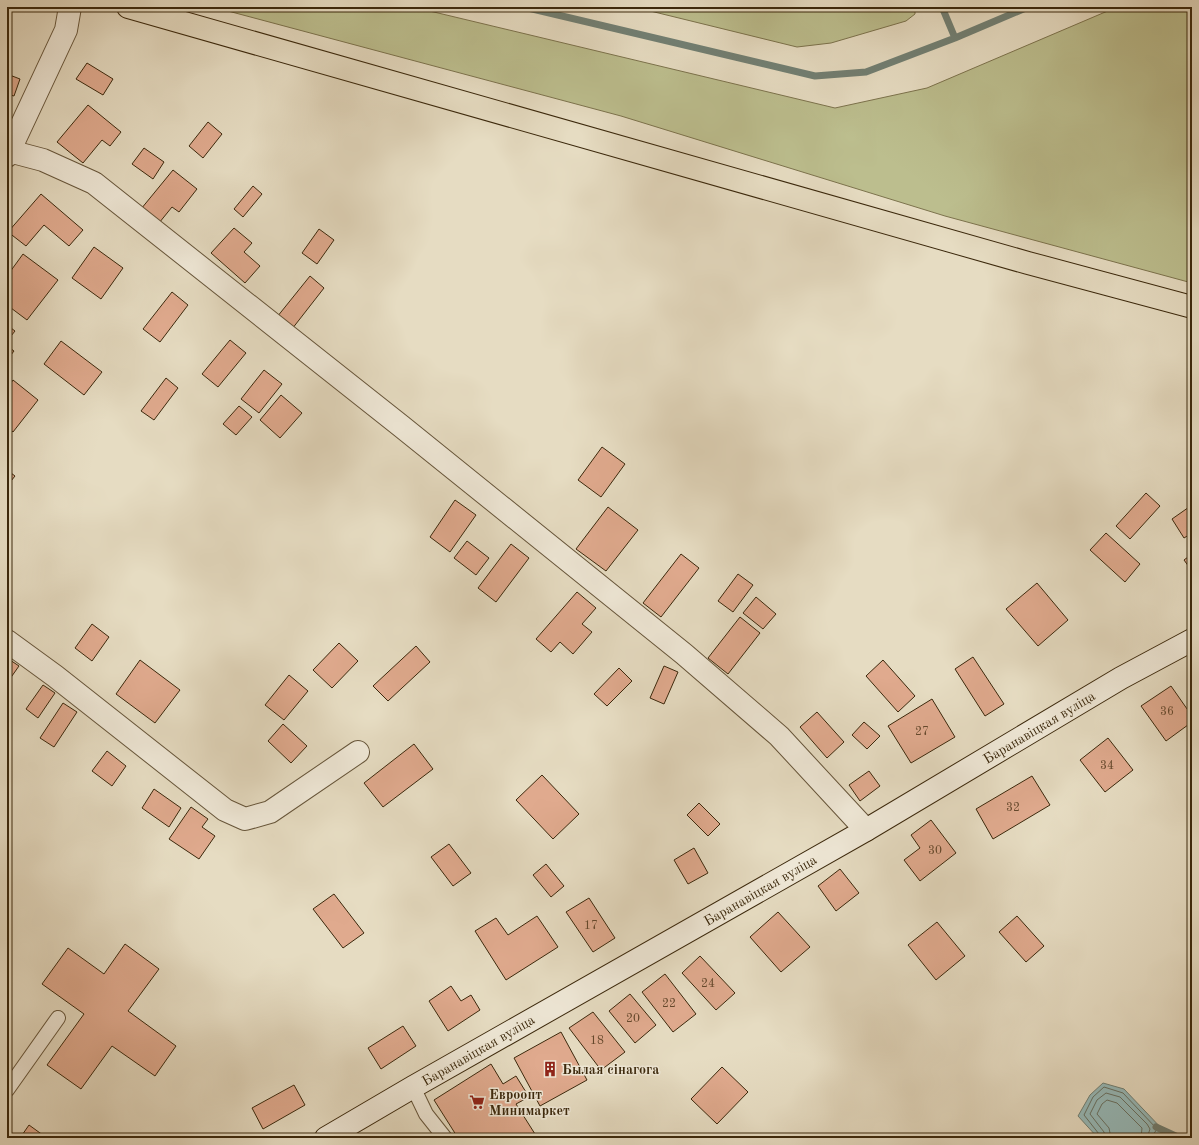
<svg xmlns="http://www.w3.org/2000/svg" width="1199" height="1145" font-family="'Old Standard TT',serif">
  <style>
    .green { fill: #bcbe8e; stroke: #7c734d }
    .water { fill: #97bab9; stroke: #728074 }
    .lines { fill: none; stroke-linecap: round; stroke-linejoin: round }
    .shore { stroke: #697162; stroke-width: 1 }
    .stream { stroke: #728074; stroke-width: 7 }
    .building { fill: #e0aa8e; stroke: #3b280c }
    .lane-casing { stroke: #66553a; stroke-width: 16 }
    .street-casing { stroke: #66553a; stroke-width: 24 }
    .secondary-casing { stroke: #3b280c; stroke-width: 24 }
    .primary-casing { stroke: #3b280c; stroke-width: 24 }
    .lane { stroke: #efe8d7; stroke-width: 14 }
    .street { stroke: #efe8d7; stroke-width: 22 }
    .secondary { stroke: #efe8d7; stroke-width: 22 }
    .primary { stroke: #e6dcc2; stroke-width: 22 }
    .labels { text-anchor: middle; stroke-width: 3; stroke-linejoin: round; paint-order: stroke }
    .number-label { font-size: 12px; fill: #64482c }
    .street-label { font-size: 14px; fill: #3b280c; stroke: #efe8d7 }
    .poi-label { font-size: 14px; font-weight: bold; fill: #3b280c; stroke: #efe8d7; text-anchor: start }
  </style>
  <rect width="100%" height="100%" fill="#e6dcc2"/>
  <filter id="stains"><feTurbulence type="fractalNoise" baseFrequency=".005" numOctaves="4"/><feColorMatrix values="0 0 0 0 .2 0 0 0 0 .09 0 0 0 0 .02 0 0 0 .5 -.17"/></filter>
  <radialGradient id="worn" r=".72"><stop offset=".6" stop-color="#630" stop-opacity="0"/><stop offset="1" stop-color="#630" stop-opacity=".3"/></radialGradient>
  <path class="green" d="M213 7H413L835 108 927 88 1117 7H1192V283L945 216 621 116Z
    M634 7H915V14L906 21 831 43 797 47Z"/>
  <path class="water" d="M1103 1083 1124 1089 1164 1131 1154 1138H1098L1078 1116 1090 1095Z"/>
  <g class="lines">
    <path class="shore" d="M1100 1138 1099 1134 1084 1115 1093 1097 1104 1087 1123 1093 1157 1129 1153 1135 1152 1138
      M1105 1138 1104 1132 1090 1114 1097 1100 1106 1093 1120 1097 1147 1124 1150 1129 1147 1138
      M1111 1138 1109 1128 1097 1114 1102 1104 1107 1100 1117 1103 1142 1128 1141 1138"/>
    <path class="stream" d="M524 7 815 76 866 72 955 38 1028 7
      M942 7 955 38
      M1156 1127 1180 1138"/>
  </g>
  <path class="building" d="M87 63 113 79 103 95 76 79Z
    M7 74 20 79 14 96 7 94Z
    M88 105 121 132 110 146 102 140 83 163 57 142Z
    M208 122 222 134 203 158 189 146Z
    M144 148 164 162 153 179 132 164Z
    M173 170 197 189 179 212 172 207 159 223 141 209Z
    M253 186 262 194 243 217 234 209Z
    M41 194 83 230 69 246 44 225 26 246 8 232Z
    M234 228 252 243 244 252 260 266 245 283 211 253Z
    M319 229 334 240 317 264 302 253Z
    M94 247 123 268 101 299 72 278Z
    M23 254 58 280 27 320 7 305V276Z
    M310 276 324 288 292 329 277 317Z
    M172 292 188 305 160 342 143 329Z
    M7 325 15 331 7 341Z
    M230 340 246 353 218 387 202 374Z
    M61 341 102 372 84 395 44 364Z
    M7 346 14 351 7 360Z
    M264 370 282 384 259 413 241 399Z
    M166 378 178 388 154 420 141 411Z
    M13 380 38 400 13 432 7 427V389Z
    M281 395 302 413 280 438 260 420Z
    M239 406 252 417 236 435 223 424Z
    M602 447 625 464 601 497 578 480Z
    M7 470 15 476 7 486Z
    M1146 493 1160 506 1130 539 1116 526Z
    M455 500 476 515 450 552 430 537Z
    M1192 505V533L1184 538 1172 519Z
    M608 507 638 530 606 571 576 549Z
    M1106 533 1140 564 1125 582 1090 550Z
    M467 541 489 558 476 575 454 558Z
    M511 544 529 558 496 602 478 588Z
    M681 554 699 568 661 617 643 603Z
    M1192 554V571L1184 560Z
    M738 574 753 585 733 612 718 601Z
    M1037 583 1068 620 1038 646 1006 609Z
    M577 592 596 608 582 624 592 632 573 654 560 642 551 652 536 639Z
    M756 597 776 614 763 629 743 613Z
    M740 617 760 633 728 674 708 658Z
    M92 624 109 637 92 661 75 648Z
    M339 643 358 661 332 688 313 670Z
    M416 646 430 662 388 701 373 686Z
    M973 657 1004 704 985 716 955 669Z
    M7 658 19 666 7 683Z
    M140 660 180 690 155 723 116 694Z
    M883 660 915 696 898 712 866 676Z
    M664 666 678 672 664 704 650 698Z
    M619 668 632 681 607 706 594 694Z
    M289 675 308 691 284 720 265 705Z
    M43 685 55 693 38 718 26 709Z
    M1171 686 1192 716V722L1166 741 1141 706Z
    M932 699 955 737 911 763 888 726Z
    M63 703 77 712 54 747 40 738Z
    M817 712 844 742 827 758 800 727Z
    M864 722 880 736 867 749 852 735Z
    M283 724 307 746 291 763 268 741Z
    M1108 738 1133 770 1105 792 1080 760Z
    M414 744 433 769 383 807 364 783Z
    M107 751 126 766 112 786 92 771Z
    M869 771 880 786 860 801 849 785Z
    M542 775 579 814 553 839 516 800Z
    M1032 776 1050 805 993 839 976 809Z
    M154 789 181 808 169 827 142 808Z
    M699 803 720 824 708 836 687 815Z
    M191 807 208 819 202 827 215 836 199 859 169 839Z
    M931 820 956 853 920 881 904 860 920 848 911 835Z
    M449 844 471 873 453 886 431 857Z
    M694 848 708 873 688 884 674 860Z
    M546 864 564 886 551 897 533 875Z
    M840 869 859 893 836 911 818 886Z
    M334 894 364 933 343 948 313 909Z
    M589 898 615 938 593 952 566 912Z
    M778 912 810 947 781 972 750 937Z
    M537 916 558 947 506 980 475 931 496 918 508 935Z
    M1017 916 1044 946 1026 962 999 932Z
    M937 922 965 956 936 980 908 945Z
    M125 944 159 969 128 1011 176 1046 155 1076 112 1046 81 1089 47 1065 84 1014 42 984 68 948 104 974Z
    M700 956 735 993 716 1010 682 973Z
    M665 974 696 1014 673 1032 642 992Z
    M451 986 461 1001 471 995 480 1010 448 1031 429 1001Z
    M630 994 656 1025 635 1043 609 1011Z
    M593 1012 625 1052 601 1070 569 1028Z
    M403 1026 416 1046 381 1069 368 1048Z
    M561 1032 587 1080 540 1106 514 1058Z
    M491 1064 503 1084 516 1076 529 1097 516 1104 535 1134 529 1138H458L434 1100Z
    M722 1067 748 1092 717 1124 691 1099Z
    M294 1085 305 1105 263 1129 252 1108Z
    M29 1125 47 1138H20Z"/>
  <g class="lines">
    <g class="lane-casing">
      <path id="lane" d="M413 1087 426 1114 445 1138
        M7 1090 58 1018"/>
    </g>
    <g class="street-casing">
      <path id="street" d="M9 151 43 160 94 183 401 426 684 654 779 736 866 830
        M7 156 66 30 70 7
        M7 641 55 676 225 810 245 819 270 812 358 752"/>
    </g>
    <g class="secondary-casing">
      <path id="secondary" d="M326 1138 413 1087 866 830 1121 678 1192 640"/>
    </g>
    <g class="primary-casing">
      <path id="primary" d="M128 7 1028 263 1192 307"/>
    </g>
    <use href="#lane" class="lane"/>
    <use href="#street" class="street"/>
    <use href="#secondary" class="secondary"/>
    <use href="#primary" class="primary"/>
  </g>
  <defs>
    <g id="building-bare" transform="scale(1.2)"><path d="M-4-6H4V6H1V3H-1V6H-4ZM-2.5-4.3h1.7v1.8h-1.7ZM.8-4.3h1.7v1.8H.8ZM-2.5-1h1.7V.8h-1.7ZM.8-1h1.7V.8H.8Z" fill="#8f2418" stroke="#efe8d7" stroke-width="2.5" paint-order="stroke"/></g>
    <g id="supermarket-bare" transform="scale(1.2)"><path d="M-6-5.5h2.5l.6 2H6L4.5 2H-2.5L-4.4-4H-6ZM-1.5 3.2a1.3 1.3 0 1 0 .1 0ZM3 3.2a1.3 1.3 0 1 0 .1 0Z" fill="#8f2418" stroke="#efe8d7" stroke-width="2.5" paint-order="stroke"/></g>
  </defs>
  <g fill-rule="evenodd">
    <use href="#building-bare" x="550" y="1069"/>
    <use href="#supermarket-bare" x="477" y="1102"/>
  </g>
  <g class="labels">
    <g class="number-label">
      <text x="1167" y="715">36</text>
      <text x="922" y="735">27</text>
      <text x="1107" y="769">34</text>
      <text x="1013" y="811">32</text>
      <text x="935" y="854">30</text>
      <text x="591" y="929">17</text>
      <text x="708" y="987">24</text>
      <text x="669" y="1007">22</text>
      <text x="633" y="1022">20</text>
      <text x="597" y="1044">18</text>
    </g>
    <g class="street-label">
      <text transform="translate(1039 727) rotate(-31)" y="5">Баранавіцкая вуліца</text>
      <text transform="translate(760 890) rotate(-30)" y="5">Баранавіцкая вуліца</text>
      <text transform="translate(478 1050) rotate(-30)" y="5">Баранавіцкая вуліца</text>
    </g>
    <g class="poi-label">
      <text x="562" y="1074">Былая сінагога</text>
      <text x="489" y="1099">Евроопт<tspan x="489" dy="16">Минимаркет</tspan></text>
    </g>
  </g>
  <rect width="1199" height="1145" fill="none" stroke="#e6dcc2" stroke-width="24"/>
  <rect x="8" y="8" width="1183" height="1129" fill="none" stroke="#3b280c" stroke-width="2"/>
  <rect x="12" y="12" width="1175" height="1121" fill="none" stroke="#3b280c"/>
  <rect width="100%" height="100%" filter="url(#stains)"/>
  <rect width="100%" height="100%" fill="url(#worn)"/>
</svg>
